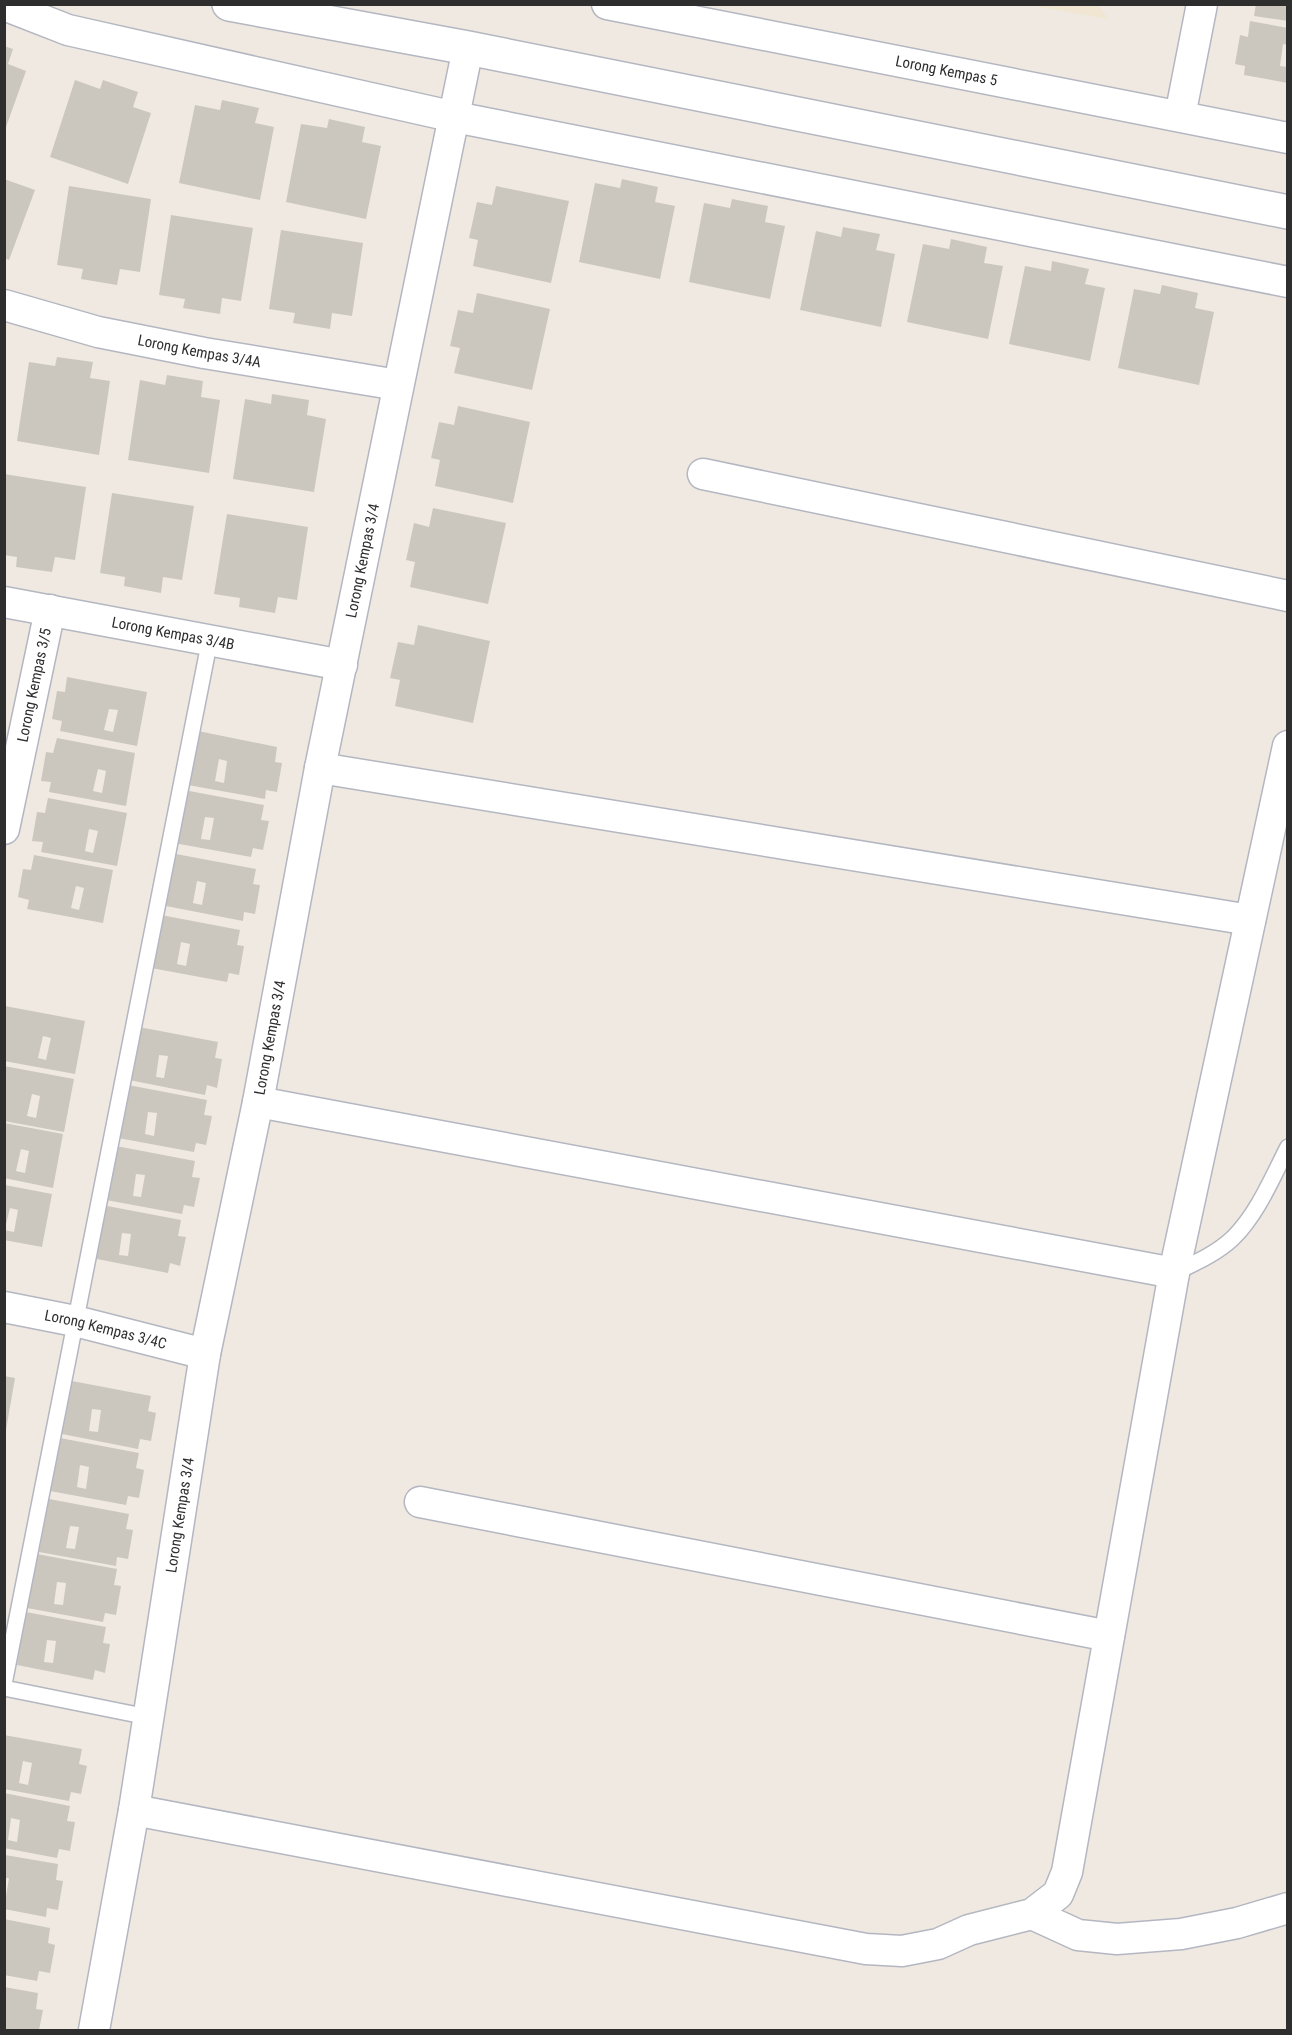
<svg xmlns="http://www.w3.org/2000/svg" width="1292" height="2035" font-family="'Roboto Condensed',sans-serif">
  <style>
    .education { fill: #f0e6d1 }
    .building { fill: #cbc7bf; fill-rule: evenodd }
    .lines { fill: none; stroke-linecap: round; stroke-linejoin: round }
    .lane-casing { stroke: #b4b7c1; stroke-width: 18 }
    .street-casing { stroke: #b4b7c1; stroke-width: 33 }
    .secondary-casing { stroke: #b4b7c1; stroke-width: 36 }
    .lane { stroke: #fff; stroke-width: 15 }
    .street { stroke: #fff; stroke-width: 30 }
    .secondary { stroke: #fff; stroke-width: 33 }
    .labels { text-anchor: middle; stroke-width: 4.5; stroke-linejoin: round; paint-order: stroke }
    .street-label { font-size: 15px; fill: #2e2e2e; stroke: #fff }
  </style>
  <rect width="100%" height="100%" fill="#efe9e1"/>
  <path class="education" d="M1029 5H1098L1108 19Z"/>
  <path class="building" d="M1256 4H1288V21L1254 16Z
    M1250 21 1288 28V45L1283 44 1280 66 1288 67V83L1244 75 1245 66 1235 64 1240 35 1248 37Z
    M4 46 13 49 8 64 26 71 5 130Z
    M75 80 100 89 103 80 138 92 133 107 151 113 128 184 50 157Z
    M222 100 259 108 255 123 274 127 260 200 179 183 195 105 220 110Z
    M329 119 365 127 362 142 381 146 366 219 286 202 301 124 327 128Z
    M4 179 35 190 9 260 4 258Z
    M622 179 658 187 655 202 675 206 660 279 579 262 595 183 620 188Z
    M69 186 151 199 140 272 120 269 117 285 81 279 83 269 57 265Z
    M496 186 569 201 551 283 473 266 478 240 469 238 477 202 492 205Z
    M732 199 768 206 765 222 785 226 770 299 689 282 704 203 730 208Z
    M171 215 253 228 241 301 222 298 220 314 183 308 185 299 159 295Z
    M843 227 880 234 876 250 895 254 881 327 800 310 816 231 841 237Z
    M281 230 363 243 352 316 332 313 330 329 293 323 295 313 269 309Z
    M951 239 987 247 984 263 1003 266 988 339 907 322 923 244 949 249Z
    M1052 261 1089 269 1085 284 1105 288 1090 361 1009 344 1025 266 1051 271Z
    M1162 285 1198 293 1195 308 1214 312 1199 385 1118 368 1134 289 1160 294Z
    M477 293 550 309 532 390 454 373 460 348 450 346 458 310 473 313Z
    M57 357 93 362 90 378 110 381 99 455 17 441 29 362 55 366Z
    M167 375 203 381 201 397 220 400 209 473 128 460 140 380 165 385Z
    M272 394 309 400 307 415 326 419 314 492 233 479 245 399 271 404Z
    M458 406 530 422 513 503 435 486 440 460 431 458 439 422 454 425Z
    M4 474 86 487 75 560 55 557 52 572 16 567 17 557 4 555Z
    M112 493 194 506 182 580 163 577 161 593 124 586 125 577 100 573Z
    M433 508 506 523 488 604 410 587 415 562 406 560 414 523 429 527Z
    M227 514 308 527 297 600 278 597 275 613 239 607 240 598 214 594Z
    M418 625 490 641 473 723 395 706 400 680 390 678 398 642 414 645Z
    M67 677 147 692 137 746 60 731 62 721 52 719 57 691 65 692ZM109 709 118 710 113 732 104 730Z
    M198 731 277 747 275 762 282 763 277 792 266 790 265 799 188 785ZM219 759 227 761 224 783 215 781Z
    M57 738 135 753 126 806 49 792 51 782 41 781 46 752 53 753ZM98 769 106 771 102 793 93 791Z
    M184 790 264 805 261 820 269 821 263 850 253 848 251 857 174 843ZM205 817 214 818 210 840 201 839Z
    M48 798 127 813 117 866 41 852 43 842 32 841 37 812 45 813ZM89 829 98 831 93 853 85 851Z
    M176 854 256 869 253 884 260 885 255 914 244 912 243 921 166 906ZM197 881 206 883 202 905 193 903Z
    M34 855 113 870 103 923 27 909 29 900 18 897 23 869 31 870ZM76 886 84 888 79 910 71 908Z
    M161 915 240 930 237 945 244 946 239 975 229 973 227 982 151 968ZM181 942 190 944 186 966 177 964Z
    M5 1006 85 1021 75 1074 4 1061ZM43 1036 51 1038 46 1060 38 1058Z
    M139 1027 218 1042 215 1058 222 1059 217 1088 207 1085 205 1095 129 1080ZM159 1055 168 1056 164 1078 156 1077Z
    M4 1066 74 1079 64 1132 4 1121ZM32 1094 40 1096 36 1118 27 1116Z
    M128 1085 207 1100 204 1115 212 1116 206 1145 196 1143 194 1152 118 1138ZM148 1112 157 1113 154 1136 145 1134Z
    M4 1123 63 1134 53 1188 4 1178ZM21 1149 29 1151 25 1173 16 1171Z
    M116 1146 195 1161 192 1177 200 1178 194 1207 184 1205 182 1214 106 1200ZM136 1174 145 1175 141 1197 133 1196Z
    M5 1185 52 1194 42 1247 4 1240V1230L14 1232 18 1210 10 1208 5 1228Z
    M102 1205 181 1220 178 1236 186 1237 180 1266 170 1263 168 1273 92 1258ZM122 1233 131 1234 128 1256 119 1255Z
    M4 1376 15 1378 6 1430H4Z
    M72 1381 151 1396 148 1411 156 1413 151 1441 140 1439 138 1449 62 1434ZM92 1409 101 1410 98 1432 89 1431Z
    M60 1438 139 1453 136 1468 144 1470 139 1498 128 1496 126 1505 50 1491ZM80 1465 89 1467 86 1489 77 1487Z
    M49 1499 129 1514 126 1529 133 1530 128 1559 117 1557 116 1566 39 1552ZM70 1526 79 1527 75 1549 66 1548Z
    M37 1554 117 1569 114 1585 121 1586 116 1615 105 1613 103 1622 27 1608ZM57 1582 66 1583 63 1605 54 1604Z
    M26 1612 106 1627 103 1643 110 1644 105 1673 95 1670 93 1680 17 1665ZM47 1640 56 1641 53 1663 44 1662Z
    M4 1735 82 1749 79 1764 87 1766 81 1794 71 1792 69 1801 4 1789ZM23 1761 32 1763 28 1785 19 1783Z
    M4 1793 70 1806 67 1821 75 1822 70 1851 59 1849 57 1858 4 1848ZM11 1818 20 1820 17 1842 8 1840Z
    M5 1855 58 1864 56 1880 63 1881 58 1910 47 1908 46 1917 4 1909 9 1878H5Z
    M4 1919 50 1928 48 1943 55 1945 50 1973 39 1971 37 1981 4 1975Z
    M4 1987 38 1993 36 2009 43 2010 39 2030H4Z"/>
  <g class="lines">
    <g class="lane-casing">
      <path id="lane" d="M1174 1273C1195 1263 1216 1254 1233 1238 1258 1213 1272 1178 1288 1147
        M4 1684 210 639
        M4 1688 148 1717"/>
    </g>
    <g class="street-casing">
      <g id="street">
        <path id="s1" d="M607 4 1288 138"/>
        <path d="M4 5 68 30 455 117 1288 282"/>
        <path d="M1180 116 1202 4"/>
        <path id="s2" d="M4 305 98 332 204 353 398 385"/>
        <path d="M703 474 1288 596"/>
        <path id="s3" d="M4 602 342 665"/>
        <path d="M320 768 1250 920"/>
        <path id="s4" d="M4 829 50 610"/>
        <path d="M258 1102 1174 1273"/>
        <path id="s5" d="M4 1307 75 1321 205 1354"/>
        <path d="M420 1502 1109 1636"/>
        <path d="M134 1810 866 1949 902 1951 938 1944 969 1930 1032 1914 1058 1894 1067 1872 1174 1273 1288 746"/>
        <path d="M1032 1914 1078 1935 1117 1939 1181 1934 1237 1923 1288 1908"/>
        <path id="s6" d="M94 2030 134 1810 205 1354 258 1102 320 768 468 48"/>
      </g>
    </g>
    <g class="secondary-casing">
      <path id="secondary" d="M229 4 468 48 1288 212"/>
    </g>
    <use href="#lane" class="lane"/>
    <use href="#street" class="street"/>
    <use href="#secondary" class="secondary"/>
  </g>
  <g class="labels">
    <g class="street-label">
      <text dy="5" stroke="none"><textPath href="#s1" startOffset="346">Lorong Kempas 5</textPath></text>
      <text dy="5" stroke="none"><textPath href="#s2" startOffset="201">Lorong Kempas 3/4A</textPath></text>
      <text dy="5" stroke="none"><textPath href="#s6" startOffset="1494">Lorong Kempas 3/4</textPath></text>
      <text dy="5" stroke="none"><textPath href="#s3" startOffset="172">Lorong Kempas 3/4B</textPath></text>
      <text dy="5" stroke="none"><textPath href="#s4" startOffset="147">Lorong Kempas 3/5</textPath></text>
      <text dy="5" stroke="none"><textPath href="#s6" startOffset="1008">Lorong Kempas 3/4</textPath></text>
      <text dy="5" stroke="none"><textPath href="#s5" startOffset="104">Lorong Kempas 3/4C</textPath></text>
      <text dy="5" stroke="none"><textPath href="#s6" startOffset="522">Lorong Kempas 3/4</textPath></text>
    </g>
  </g>
  <rect width="1292" height="2035" fill="none" stroke="#2e2e2e" stroke-width="12"/>
</svg>
